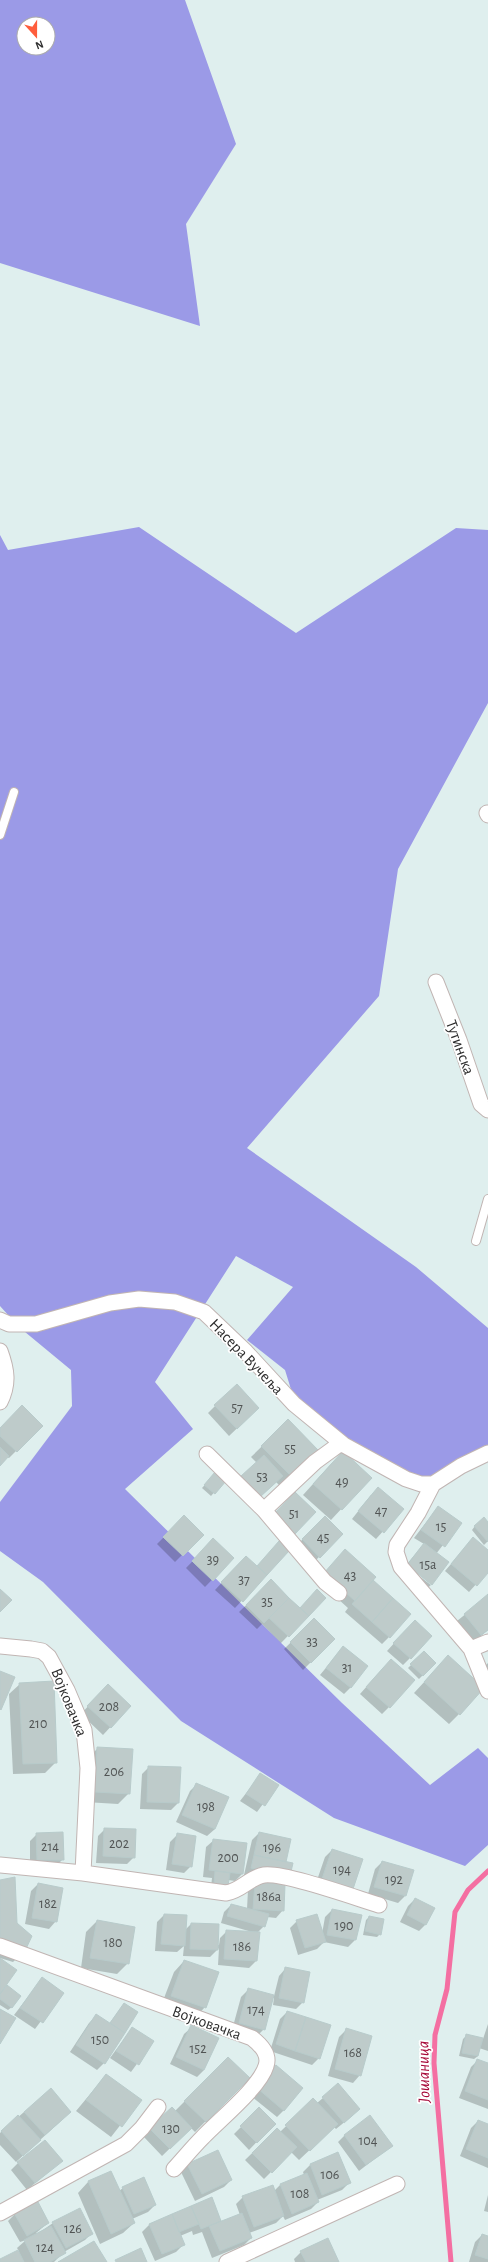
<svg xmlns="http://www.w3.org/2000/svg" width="488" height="2262" font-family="'Alegreya Sans',sans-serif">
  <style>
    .green { fill: #9b9ae7; fill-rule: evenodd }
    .shadow { fill: #0003 }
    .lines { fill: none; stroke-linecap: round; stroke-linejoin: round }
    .stream { stroke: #f46fa2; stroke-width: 5 }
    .building { fill: #becbca; stroke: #b8cbcb }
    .lane-casing { stroke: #c1b5b3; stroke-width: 10 }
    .street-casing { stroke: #c1b5b3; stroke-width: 17 }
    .lane { stroke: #fff; stroke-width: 8 }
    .street { stroke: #fff; stroke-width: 15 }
    .labels { text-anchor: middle; stroke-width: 3.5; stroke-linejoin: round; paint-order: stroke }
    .number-label { font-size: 14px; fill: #515454 }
    .street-label { font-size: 16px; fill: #2d2d2d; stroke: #fff }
    .water-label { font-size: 17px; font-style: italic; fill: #a60838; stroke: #fff }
  </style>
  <rect width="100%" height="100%" fill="#dfefee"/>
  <path class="green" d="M0 0H185L236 144 186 224 200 326 0 263ZM24 24H48V48H24Z
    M139 527 296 633 456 528 488 530V703L398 869 379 996 247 1148 416 1267 488 1328V1449L433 1478 421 1479 344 1440 294 1399 285 1370 247 1340 293 1287 236 1256 155 1382 193 1429 125 1489 342 1703 430 1785 478 1748 488 1758V1845L465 1866 334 1818 181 1721 43 1582 0 1551V1502L72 1406 71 1370 19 1327 0 1306V535L8 550Z"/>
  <path class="shadow" d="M215 1406 251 1415 229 1436 208 1413Z
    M288 1421 317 1450 280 1486 276 1482 252 1503 235 1484 257 1463 251 1457Z
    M41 1426 9 1458 7 1457 0 1464V1429Z
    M332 1463 370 1478 331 1520 303 1495Z
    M212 1477 224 1481 211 1496 202 1488Z
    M371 1495 403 1509 376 1539 352 1519Z
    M438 1507 460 1523 436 1554 407 1564 424 1544 414 1538Z
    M184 1517 202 1535 175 1562 157 1544Z
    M325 1517 342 1534 312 1564 295 1547Z
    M488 1523V1541L484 1545 472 1530 475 1526Z
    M473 1538 488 1551V1571L469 1592 445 1571Z
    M213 1540 233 1558 205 1587 186 1568Z
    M288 1551 235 1608 215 1590 239 1564 256 1567Z
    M406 1566 431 1585 424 1591Z
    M317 1580H372L389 1637 382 1644 345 1612 348 1608Z
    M271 1581 300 1609 325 1598 281 1643 262 1624 257 1629 239 1612Z
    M488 1596V1630L474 1642 457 1621Z
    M314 1620 334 1639 303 1670 284 1649Z
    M408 1628 410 1658 403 1665 387 1651Z
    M343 1647 351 1687 344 1694 320 1675Z
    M424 1652 435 1663 419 1679 408 1668Z
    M488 1663V1671L484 1667Z
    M384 1667 389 1707 382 1714 360 1694Z
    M438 1667 459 1714 449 1724 414 1693Z
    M20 1684 56 1762 45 1773 13 1774 9 1694Z
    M101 1692 130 1706 103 1735 81 1714Z
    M98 1748 129 1793 118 1804 85 1802 87 1759Z
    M149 1767 178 1803 171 1810 140 1809 142 1774Z
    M261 1774 277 1785 257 1812 240 1801Z
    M197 1784 215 1829 207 1836 176 1822 190 1791Z
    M105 1829 134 1857 127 1864 96 1863 98 1836Z
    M259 1833 285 1863 282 1883 244 1875 252 1840Z
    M37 1834 63 1859 56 1866 30 1867V1841Z
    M177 1835 191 1866 184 1873 166 1870 170 1842Z
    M214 1840 245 1844 242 1874 235 1881 228 1880 211 1887 212 1878 203 1877 206 1847Z
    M332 1850 362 1860 315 1886 325 1857Z
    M382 1862 412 1871 405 1896 398 1903 368 1894 375 1869Z
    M0 1881 16 1924 23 1952 13 1962 0 1958Z
    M256 1883 283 1910 276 1918 267 1917 264 1926 257 1933 256 1961 249 1968 218 1965 219 1948 210 1957 183 1956 184 1946 177 1952 155 1951 157 1922 164 1915 185 1930 191 1924 217 1945H219L220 1938 227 1931 252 1932 221 1923 224 1912 231 1905 247 1909 248 1890Z
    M38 1884 56 1921 49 1929 25 1924 31 1891Z
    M415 1899 426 1924 419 1931 400 1922 408 1906Z
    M332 1910 355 1940 348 1947 324 1942 317 1949 298 1955 290 1928 297 1921 322 1934 325 1917Z
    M369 1917 380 1934 377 1937 363 1935 366 1920Z
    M97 1921 128 1963 117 1974 81 1968 86 1932Z
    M0 1959 3 1989 12 2007 8 2010 0 2005Z
    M184 1961 205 2007 195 2018 161 2006 174 1972Z
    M286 1968 303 2002 296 2009 273 2005 274 1998H273L264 2029 257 2036 232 2030 241 1997 249 1989 274 1996 279 1976Z
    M42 1979 62 1993 35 2029 14 2015Z
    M124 2004 137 2012 104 2063 97 2070 70 2052 89 2023 96 2016 109 2024Z
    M287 2012 319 2058 312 2065 270 2051 280 2019Z
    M488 2024V2051L479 2048 478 2056 474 2059 459 2056 463 2039 466 2036 483 2039Z
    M192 2027 204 2070 197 2077 170 2064 184 2034Z
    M132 2028 153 2042 131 2072 110 2058Z
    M346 2030 360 2075 353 2083 328 2076 339 2037Z
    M228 2058 248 2078 195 2132 191 2128 162 2156 143 2136 172 2108 175 2111Z
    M478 2060 488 2064V2109L459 2098 471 2067Z
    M276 2067 284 2110 277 2117 251 2096Z
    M106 2075 140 2100 111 2137 76 2111Z
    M323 2098 352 2116 336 2129 334 2127 299 2160 291 2152 264 2179 245 2160 277 2129 280 2132 313 2100 317 2103Z
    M259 2109 274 2124 249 2150 234 2134Z
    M24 2112 63 2119 16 2162 0 2145V2133Z
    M478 2121 488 2125V2168L460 2156 471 2128Z
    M345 2135 391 2146 359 2171 338 2142Z
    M337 2154 349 2183 342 2190 317 2200 318 2202 311 2209 285 2220 283 2216 276 2223 249 2233 251 2238 244 2245 212 2258 202 2232 193 2235 192 2231 180 2236 183 2245 176 2252 155 2261 142 2232 150 2224 211 2199 221 2222 240 2215 236 2204 243 2197 274 2191 280 2185 304 2175 303 2172 310 2165Z
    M61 2161 27 2190 11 2170 18 2163Z
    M188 2165 231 2180 224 2187 195 2201 181 2172Z
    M111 2172 119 2191 123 2188 155 2205 148 2212 132 2219 134 2223 123 2233 100 2244 78 2193 88 2182Z
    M488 2195V2212L484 2211Z
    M15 2214 48 2223 36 2233 37 2234 53 2223 92 2233 85 2240 64 2252 54 2262H0L19 2251 17 2248 26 2240 20 2242 8 2221Z
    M482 2235 488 2237V2262H469L475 2242Z
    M301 2252 338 2262H295L294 2259Z"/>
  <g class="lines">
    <path class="stream" d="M451 2262 434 2063 435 2035 447 1989 455 1912 468 1890 488 1871"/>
  </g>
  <path class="building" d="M237 1384 259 1408 237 1429 214 1405Z
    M22 1405 43 1426 17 1452 0 1436V1428Z
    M288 1419 318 1450 291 1476 261 1446Z
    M0 1447 9 1456 0 1466Z
    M343 1451 372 1478 342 1510 313 1484Z
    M264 1455 283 1476 260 1497 241 1476Z
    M215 1472 226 1481 215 1494 204 1485Z
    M378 1487 404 1509 384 1533 358 1511Z
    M295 1492 316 1512 294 1535 273 1515Z
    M438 1506 462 1523 445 1547 421 1530Z
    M184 1515 204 1535 183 1556 163 1537Z
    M325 1516 343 1534 320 1558 302 1539Z
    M484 1517 488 1522V1542L474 1526Z
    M473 1537 488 1550V1573L477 1586 451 1564Z
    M213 1538 234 1558 213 1581 192 1561Z
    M279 1541 289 1551 267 1575 257 1566Z
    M424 1543 449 1562 432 1585 407 1565Z
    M345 1549 376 1577 355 1601 324 1573Z
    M246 1556 267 1575 243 1602 221 1582Z
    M271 1579 289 1598 264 1623 246 1605Z
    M373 1580 393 1598 372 1622 352 1604Z
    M0 1589 12 1600 0 1612Z
    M317 1589 326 1598 309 1616 300 1608Z
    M488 1594V1630L481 1635 464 1614Z
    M289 1598 309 1616 289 1637 269 1618Z
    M393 1598 411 1614 390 1638 372 1622Z
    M314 1618 335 1639 311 1663 290 1642Z
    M415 1620 432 1636 411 1659 393 1643Z
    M343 1646 368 1666 351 1688 326 1668Z
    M424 1651 436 1663 423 1676 410 1664Z
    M448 1655 484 1688 460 1715 424 1682Z
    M391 1659 415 1680 390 1708 366 1687Z
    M0 1671 15 1677 1 1710 0 1709Z
    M54 1681 57 1763 23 1764 19 1683Z
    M108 1684 131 1706 111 1728 87 1706Z
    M97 1747 133 1749 130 1794 95 1792Z
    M148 1766 181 1767 179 1803 147 1802Z
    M260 1773 279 1785 265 1806 246 1794Z
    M196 1783 229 1797 215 1829 182 1815Z
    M104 1828 136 1829 135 1858 103 1856Z
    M63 1832 64 1860H37L36 1833Z
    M259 1832 291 1839 286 1862 254 1855Z
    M177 1833 196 1836 192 1867 172 1864Z
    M213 1839 247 1843 243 1874 209 1870Z
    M332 1849 363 1859 353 1889 322 1879Z
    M254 1855 293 1863 290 1876 251 1868Z
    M382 1861 414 1870 406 1896 374 1887Z
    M215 1871 230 1873 228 1886 214 1884Z
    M15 1877 17 1923 32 1936 24 1953 0 1943V1880Z
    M255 1882 285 1884 284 1911 253 1909Z
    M38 1883 63 1888 57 1922 32 1918Z
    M415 1898 435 1908 426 1925 407 1915Z
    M231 1904 269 1914 265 1927 227 1916Z
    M332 1909 362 1915 356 1940 327 1935Z
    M164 1914 187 1915 185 1946 161 1944Z
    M317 1914 326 1942 305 1948 296 1920Z
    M369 1916 384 1919 381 1935 365 1931Z
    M97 1920 135 1927 129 1964 90 1958Z
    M191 1923 219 1924 218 1950 190 1949Z
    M226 1930 260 1932 257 1961 224 1959Z
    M0 1958 17 1970 0 1994Z
    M184 1960 219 1972 206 2008 171 1996Z
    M285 1967 310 1972 304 2003 279 1998Z
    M42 1977 64 1993 43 2023 20 2008Z
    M7 1985 21 1996 12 2008 0 1999V1994Z
    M248 1988 274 1995 265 2030 239 2023Z
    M124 2003 138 2012 125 2033 110 2023Z
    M0 2009 16 2018 0 2044Z
    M287 2011 306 2017 295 2051 276 2044Z
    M96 2014 125 2033 105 2064 76 2045Z
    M306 2017 331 2025 320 2059 295 2051Z
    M191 2025 219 2038 204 2070 176 2057Z
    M132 2027 154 2041 139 2065 116 2051Z
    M346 2028 372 2036 361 2076 335 2069Z
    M466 2034 483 2038 478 2056 462 2053Z
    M228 2057 250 2078 206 2122 184 2101Z
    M477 2059 488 2063V2100L465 2091Z
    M276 2065 303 2088 284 2111 257 2088Z
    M106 2074 142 2100 122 2127 86 2100Z
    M338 2083 360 2109 344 2123 322 2097Z
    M51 2088 71 2112 45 2135 24 2112Z
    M313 2098 338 2124 310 2151 285 2125Z
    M172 2107 192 2128 170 2149 149 2128Z
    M259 2107 276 2124 257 2143 240 2126Z
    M18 2115 41 2140 23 2156 1 2131Z
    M370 2115 393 2146 366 2165 344 2135Z
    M478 2120 488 2124V2158L466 2149Z
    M277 2128 297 2147 272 2173 252 2153Z
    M45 2140 63 2161 35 2183 17 2162Z
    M218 2150 232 2180 202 2194 187 2164Z
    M338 2152 351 2183 322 2195 310 2164Z
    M111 2171 135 2223 111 2234 88 2181Z
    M307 2173 319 2202 292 2214 280 2184Z
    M144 2177 156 2205 134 2214 122 2187Z
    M273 2185 284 2216 254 2227 242 2196Z
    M212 2197 221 2221 201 2229 191 2206Z
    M37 2200 49 2223 27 2236 14 2213Z
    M191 2206 199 2224 179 2232 172 2214Z
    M80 2208 93 2234 66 2248 52 2222Z
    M242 2213 252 2238 220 2251 209 2226Z
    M172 2214 185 2245 162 2254 149 2224Z
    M51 2226 66 2253 50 2262H35L24 2240Z
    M482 2234 488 2236V2259L475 2255Z
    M328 2238 339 2262H306L300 2251Z
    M94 2241 107 2262H58Z
    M141 2248 147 2262H116L115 2260Z
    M18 2250 24 2262H0V2259Z"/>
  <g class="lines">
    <g class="lane-casing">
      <path id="lane" d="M0 835 14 792
        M476 1241 488 1199"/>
    </g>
    <g class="street-casing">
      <path id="street" d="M487 813 488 815
        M436 982 459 1040 481 1104 488 1110
        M0 1320 9 1324H36L110 1303 139 1299 175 1302 204 1312 246 1352 294 1404 344 1445 406 1479 421 1484H433L461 1466 488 1453
        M0 1351C7 1370 9 1384 0 1402
        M207 1454 264 1510 325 1582 339 1593
        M433 1484 418 1513 397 1545 396 1552 401 1567 471 1649 488 1691
        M264 1510 315 1462 341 1443
        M0 1646 31 1649 42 1651 49 1657 67 1690 84 1730 88 1768 83 1873
        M471 1649 488 1642
        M0 1865 83 1873 226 1893C241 1891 250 1877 264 1875 284 1872 356 1898 379 1905
        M0 1946 252 2038C261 2045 270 2055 266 2066 260 2087 219 2120 203 2137 193 2147 184 2158 174 2169
        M0 2213 126 2144 142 2128 158 2107
        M227 2262 397 2184"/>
    </g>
    <use href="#lane" class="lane"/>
    <use href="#street" class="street"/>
  </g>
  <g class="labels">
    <g class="number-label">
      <text x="237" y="1412">57</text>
      <text x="290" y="1453">55</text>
      <text x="262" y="1481">53</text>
      <text x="342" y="1486">49</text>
      <text x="381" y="1515">47</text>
      <text x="294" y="1518">51</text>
      <text x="441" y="1531">15</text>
      <text x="323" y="1542">45</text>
      <text x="213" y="1564">39</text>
      <text x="428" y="1569">15a</text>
      <text x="350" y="1580">43</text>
      <text x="244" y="1584">37</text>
      <text x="267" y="1606">35</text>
      <text x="312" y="1646">33</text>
      <text x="347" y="1672">31</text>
      <text x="109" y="1711">208</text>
      <text x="38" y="1728">210</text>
      <text x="114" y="1776">206</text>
      <text x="206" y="1811">198</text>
      <text x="119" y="1848">202</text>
      <text x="50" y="1851">214</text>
      <text x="272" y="1852">196</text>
      <text x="228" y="1862">200</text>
      <text x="342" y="1874">194</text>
      <text x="394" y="1884">192</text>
      <text x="269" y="1901">186a</text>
      <text x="48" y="1908">182</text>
      <text x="344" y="1930">190</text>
      <text x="113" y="1947">180</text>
      <text x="242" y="1951">186</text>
      <text x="256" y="2014">174</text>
      <text x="100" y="2044">150</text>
      <text x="198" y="2053">152</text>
      <text x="353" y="2057">168</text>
      <text x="171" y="2133">130</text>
      <text x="368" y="2145">104</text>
      <text x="330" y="2179">106</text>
      <text x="300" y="2198">108</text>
      <text x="73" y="2233">126</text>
      <text x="45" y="2252">124</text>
    </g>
    <g class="street-label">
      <text transform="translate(461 1047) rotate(70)" y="6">Тутинска</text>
      <text transform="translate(247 1356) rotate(46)" y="6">Насера Вучеља</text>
      <text transform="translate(70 1702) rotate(68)" y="6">Војковачка</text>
      <text transform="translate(207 2022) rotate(20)" y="6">Војковачка</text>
    </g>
    <g class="water-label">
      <text transform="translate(423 2072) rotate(-91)" y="6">Јошаница</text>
    </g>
  </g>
  <g transform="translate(36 36) rotate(159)"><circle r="19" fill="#ffffff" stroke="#ababab"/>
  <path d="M0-3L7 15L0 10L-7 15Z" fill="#ff5d3c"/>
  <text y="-6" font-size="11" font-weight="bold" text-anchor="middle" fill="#2d2d2d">N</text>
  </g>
</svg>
